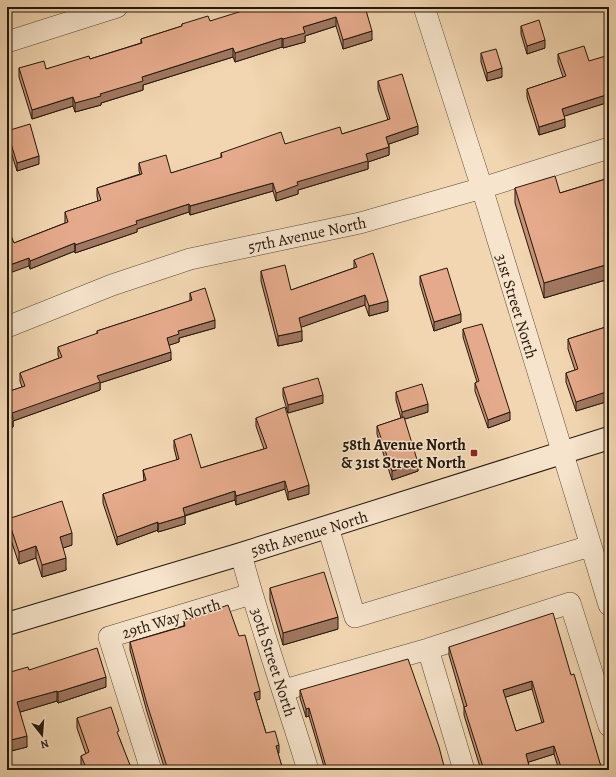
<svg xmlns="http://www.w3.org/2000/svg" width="616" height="777" font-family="Alegreya,serif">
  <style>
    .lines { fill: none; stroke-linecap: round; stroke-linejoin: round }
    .street-casing { stroke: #564733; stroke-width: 22 }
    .secondary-casing { stroke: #231709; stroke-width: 24 }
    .street { stroke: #f6e4cc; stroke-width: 21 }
    .secondary { stroke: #f6e4cc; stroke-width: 22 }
    .wall { fill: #c59278; stroke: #231709; fill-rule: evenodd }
    .shaded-wall { fill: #a07761; stroke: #231709 }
    .building { fill: #e5aa8b; stroke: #231709; fill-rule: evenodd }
    .poi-dot { fill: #8f2418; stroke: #f6e4cc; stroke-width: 1.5 }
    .labels { text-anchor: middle; stroke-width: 3; stroke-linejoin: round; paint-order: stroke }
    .street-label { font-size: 16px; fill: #231709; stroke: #f6e4cc }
    .poi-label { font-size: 16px; font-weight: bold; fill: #231709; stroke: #f6e4cc; text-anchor: end }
  </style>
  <rect width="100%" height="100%" fill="#f1d6b1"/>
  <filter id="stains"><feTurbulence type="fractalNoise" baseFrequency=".005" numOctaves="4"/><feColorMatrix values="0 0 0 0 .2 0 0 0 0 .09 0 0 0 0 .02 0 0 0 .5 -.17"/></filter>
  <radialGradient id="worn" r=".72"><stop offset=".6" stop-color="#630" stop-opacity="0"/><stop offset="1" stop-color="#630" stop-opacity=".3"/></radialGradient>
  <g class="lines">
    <g class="street-casing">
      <path id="street" d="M424 7 482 188 609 605
        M7 42 117 7
        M7 327 112 285 190 259 360 223 482 188 609 148
        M328 527 355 617 590 546
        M241 554C260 627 286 698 308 770
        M428 649 464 770
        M284 690 428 649 570 603 609 726
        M151 770 109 637 251 594"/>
    </g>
    <g class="secondary-casing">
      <path id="secondary" d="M7 624 241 554 609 438"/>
    </g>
    <use href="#street" class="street"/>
    <use href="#secondary" class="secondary"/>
  </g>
  <path class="wall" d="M365 7 372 40 343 49 336 26 305 36V42L283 48 282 47 235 62 233 57 143 85V90L101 103V105L75 112 73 106 32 119 19 77V68L46 69 90 59 141 43V39L182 26V24L210 21Z
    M521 26 545 48 527 54 521 34Z
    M481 53 502 77 487 81 481 62Z
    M558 54 589 61 609 102 564 116 565 127 539 135 527 97V89L563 77 558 62Z
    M378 81 418 134 389 144V155L368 162V169L298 190V194L276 201 273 191 190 215 189 212 137 229V232L75 253V251L30 269 29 266 14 243 65 223V212L98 201 97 196V188L140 174 139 171V163L171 173 221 158V153L285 144 342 134 388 120 378 89Z
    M7 131 39 164 17 171 7 139Z
    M609 178V279L544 298 515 203V188L560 193Z
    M354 260 388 311 369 316 365 305 301 327 302 341 278 346 261 281V271L291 290 354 268Z
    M420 276 461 322 434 331 420 284Z
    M190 293 215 328 179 338V342L169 345 171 360 100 383V390L13 421V427L7 429V392L22 387 20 381V373L59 358 58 355V347L97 334V331L190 301Z
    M609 326V401L576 411 566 382V373L575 370 568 349V339Z
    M463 329 510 420 488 428 475 391V383L477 382 463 337Z
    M283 388 323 403 288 413 283 396Z
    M396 392 428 412 404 419 418 471 392 480 377 434V426L401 418 396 400Z
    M256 418 309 494 288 500 285 489 236 505 235 500 185 516V524L158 532V530L117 545 103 503V494L144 481 143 470 177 460 174 448V440L201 468 264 449 256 426Z
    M8 519 72 545 63 548 66 570 42 577 36 558 19 564 8 531Z
    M270 588 338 629 283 645 270 600Z
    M184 621 260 699 256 700 266 733 279 753 278 754 283 770H165L147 712 130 650V642L184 626Z
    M449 647 571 675 602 770H559L554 754 528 762 530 770H481L464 715V707L449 655ZM532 689 542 723 516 731 505 697Z
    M29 670 106 687 58 703 57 701 20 712 27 747 7 752Z
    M300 690 445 770H325L309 716 306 717 300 698Z
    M77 718 119 737 131 770H83L81 765V756L86 754 77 728Z"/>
  <path class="shaded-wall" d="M336 17V26L305 36V42L283 48V39L303 27Z
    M372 31V40L343 49V40Z
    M282 38V47L235 62V53Z
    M545 40V48L527 54V46Z
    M233 48V57L143 85V90L101 103V105L75 112V103L142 77Z
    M502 68V77L487 81V73Z
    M609 94V102L562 117V109Z
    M73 97V106L32 119V110Z
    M565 119V127L539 135V127Z
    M418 126V134L386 145V137Z
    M389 147V155L368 162V169L298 190V194L276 201V193L297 182 366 154Z
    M39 156V164L17 171V163Z
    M273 183V191L190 215V206Z
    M189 204V212L137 229V232L75 253V245L136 221Z
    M75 243V251L30 269V261Z
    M29 258V266L7 274V266Z
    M609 264V279L544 298V283Z
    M365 295V305L299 328V318Z
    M388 301V311L369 316V306Z
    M461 314V322L434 331V322Z
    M215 320V328L179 338V342L167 346V338L178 331Z
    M302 331V341L278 346V336Z
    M171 352V360L100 383V390L13 421V427L7 429V421L12 413 97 376Z
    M609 383V401L576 411V402Z
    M323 395V403L288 413V405Z
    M428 404V412L402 420V412Z
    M510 412V420L488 428V420Z
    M418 463V471L392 480V471Z
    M285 481V489L236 505V496Z
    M309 485V494L288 500V492Z
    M235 491V500L183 516V508Z
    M185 516V524L158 532V524Z
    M158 522V530L117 545V537Z
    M72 533V545L60 549V537Z
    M36 546V558L19 564V552Z
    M66 558V570L42 577V565Z
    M338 617V629L283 645V633Z
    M106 677V687L58 703V692Z
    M532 681V689L503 698V690Z
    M57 691V701L17 713V702Z
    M260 691V699L254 701V693Z
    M309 708V716L306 717V709Z
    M27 736V747L7 752V741Z
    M279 745V753L276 754V746Z
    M554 746V754L526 763V754Z"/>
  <path class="building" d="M255 7H365L372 31 343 40 336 17 303 27 305 33 283 39 282 38 235 53 233 48 142 77 143 81 100 94 101 96 75 103 73 97 32 110 19 68 44 61 46 69 89 56 90 59 142 43 141 39 182 26V24L208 16 210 21Z
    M539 20 545 40 527 46 521 26Z
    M584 46 589 61 609 55V94L562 109 565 119 539 127 527 89 566 76 558 54Z
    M496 49 502 68 487 73 481 53Z
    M402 74 418 126 386 137 389 147 366 154 368 161 297 182 298 185 276 193 273 183 190 206 189 204 136 221 137 224 75 245V243L30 261 29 258 7 266V228H8L14 243 68 222 65 212 101 200 97 188 142 174 139 163 166 155 171 173 222 157 221 153 281 132 285 144 340 127 342 134 390 119 378 81Z
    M30 124 39 156 17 163 7 131Z
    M555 176 560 193 609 178V264L544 283 515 188Z
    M373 253 388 301 369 306 365 295 299 318 302 331 278 336 261 271 285 265 291 290 357 267 354 260Z
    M447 268 461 314 434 322 420 276Z
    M205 288 215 320 178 331 179 334 167 338 171 352 97 376 100 382 12 413 13 419 7 421V392L25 386 20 373 62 357 58 347 98 333 97 331 192 300 190 293Z
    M482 324 510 412 488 420 475 383 479 381 463 329Z
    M609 326V383L608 384 609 386V391L576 402 566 373 578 369 568 339Z
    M318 378 323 395 288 405 283 388Z
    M422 384 428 404 402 412 396 392Z
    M285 407 309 485 288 492 285 481 236 496 235 491 183 508 185 516 158 524V522L117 537 103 494 146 480 143 470 179 459 174 440 191 434 201 468 267 448 256 418Z
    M404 417 418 463 392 471 377 426Z
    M62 501 72 533 60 537 66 558 42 565 36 546 19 552 8 519Z
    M324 572 338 617 283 633 270 588Z
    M228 605 239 636 245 635 260 691 254 693 266 733 275 731 279 745 276 746 283 770H168L147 704 130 642 185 626 184 621Z
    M553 613 571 675 574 674 602 770H562L554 746 526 754 530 770H484L464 707 467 706 449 647ZM532 681 544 722 516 731 503 690Z
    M97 648 106 677 58 692 57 691 17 702 27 736 7 741V673L28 667 29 670Z
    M408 659 439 747 445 770H327L309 708 306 709 300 690Z
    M111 707 119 731 117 732 132 770H87L81 756 89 752 77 718Z"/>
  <rect class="poi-dot" x="470" y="449" width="8" height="8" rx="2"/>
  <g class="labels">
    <g class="street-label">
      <text transform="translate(307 234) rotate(-12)" y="6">57th Avenue North</text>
      <text transform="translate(517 306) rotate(73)" y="6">31st Street North</text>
      <text transform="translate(309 533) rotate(-17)" y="6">58th Avenue North</text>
      <text transform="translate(171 618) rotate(-17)" y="6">29th Way North</text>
      <text transform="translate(274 662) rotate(72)" y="6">30th Street North</text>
    </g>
    <g class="poi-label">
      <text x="466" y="450">58th Avenue North<tspan x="466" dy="18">&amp; 31st Street North</tspan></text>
    </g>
  </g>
  <rect width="616" height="777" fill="none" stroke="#f1d6b1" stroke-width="24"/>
  <rect x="8" y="8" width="600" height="761" fill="none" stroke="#231709" stroke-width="2"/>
  <rect x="12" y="12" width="592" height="753" fill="none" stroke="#231709"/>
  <g transform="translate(42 735) rotate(163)" stroke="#f6e4cc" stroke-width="3" paint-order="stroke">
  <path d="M0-3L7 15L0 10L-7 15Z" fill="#231709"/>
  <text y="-6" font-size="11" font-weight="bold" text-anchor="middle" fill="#231709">N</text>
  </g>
  <rect width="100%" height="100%" filter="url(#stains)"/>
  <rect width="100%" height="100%" fill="url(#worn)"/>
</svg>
